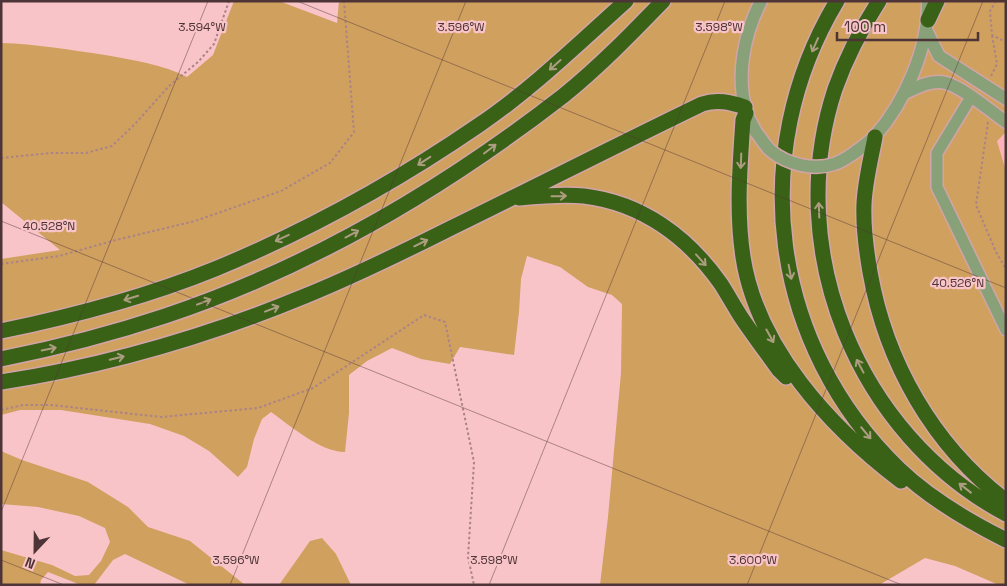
<svg xmlns="http://www.w3.org/2000/svg" width="1007" height="586" font-family="'Space Grotesk',sans-serif">
  <style>
    .built { fill: #fbb3b9 }
    .green { fill: #d0a05f }
    .lines { fill: none; stroke-linecap: round; stroke-linejoin: round }
    .minor-casing { stroke: #d2a4a8; stroke-width: 14 }
    .tertiary-casing { stroke: #d2a4a8; stroke-width: 15 }
    .motorway-casing { stroke: #d2a4a8; stroke-width: 18 }
    .path { stroke: #ab8386; stroke-width: 2; stroke-dasharray: 2.5 2.5; stroke-linecap: butt }
    .minor { stroke: #89a179; stroke-width: 11 }
    .tertiary { stroke: #89a179; stroke-width: 12 }
    .motorway { stroke: #3a6216; stroke-width: 15 }
    .tertiary-bridge-casing { stroke: #d2a4a8; stroke-width: 15; stroke-linecap: butt }
    .tertiary-bridge { stroke: #89a179; stroke-width: 12 }
    .oneway { stroke: #ac9d81 }
    .ticks { fill: none; stroke: #4d3436; stroke-width: 1; stroke-opacity: 0.45 }
    .ticks-label { font-size: 12px; text-anchor: middle; fill: #4d3436; stroke: #f8c4c8; stroke-width: 4.5; stroke-linejoin: round; paint-order: stroke }
  </style>
  <rect width="100%" height="100%" fill="#f8c4c8"/>
  <path class="built" d="M1006 133V171L997 140Z"/>
  <path class="green" d="M234 1H279L337 23 339 1H1006V132L997 141 1006 171V585H999L955 566 925 558 879 585H600L608 517 621 373 622 304 612 295 588 287 560 267 527 256 521 279 519 312 514 355 460 347 450 364 421 359 392 348 367 361 349 375V413L345 452C320 452 291 426 271 412L262 419 254 439 247 467 238 477 209 451 184 436 150 424 61 410H20L1 415V259L60 250 1 202V43C36 44 71 50 105 55 132 60 162 64 187 77L213 55Z
    M1 451 22 460 88 482 128 507 148 527 190 541 245 585H190L125 554 113 560 94 585H81L48 572 41 580 40 585H1V550L52 565 75 576 89 575 101 561 110 542 105 528 79 516 38 507 1 504Z
    M322 538 336 554 351 585H279L310 541Z"/>
  <g class="lines">
    <g class="minor-casing">
      <path id="minor" d="M971 97 937 153V187L1006 330"/>
    </g>
    <g class="tertiary-casing">
      <path id="tertiary" d="M926 30 939 56 1006 99
        M905 93C917 87 932 79 946 83 964 88 990 111 1006 122
        M756 132C753 126 748 119 746 111 736 75 744 34 761 1
        M854 153C861 148 869 142 875 136 905 102 929 47 928 1"/>
    </g>
    <g class="motorway-casing">
      <path id="motorway" d="M837 1C745 154 771 346 899 469 930 499 968 521 1006 540
        M879 1C861 29 846 58 835 89 782 250 857 434 1006 514
        M928 20 937 1
        M746 113 743 120C740 165 736 212 743 257 757 348 830 427 901 481
        M875 137C871 159 865 181 864 204 863 227 866 249 870 272 886 363 933 445 1006 501
        M519 198C540 196 562 194 584 196 642 203 688 237 721 284 728 295 734 306 741 317 753 335 766 352 779 370L786 377
        M1 331C74 316 146 297 215 269 307 231 396 182 479 125 532 89 578 44 626 1
        M1 359C56 348 111 334 165 316 309 268 443 189 563 96 599 67 631 34 663 1
        M1 382C105 366 208 336 305 296 352 277 397 255 443 232 529 190 615 146 702 104 717 99 730 102 745 107"/>
    </g>
    <path class="path" d="M996 1 990 11 992 35 1006 42
      M991 76 997 64 992 35
      M988 122 976 205 996 252 1006 269
      M1 158 51 153H86L112 146 134 125 169 86 198 62 214 44 229 1
      M1 264 59 256 112 241 195 221 281 191 330 163 354 132 344 1
      M1 410 23 405H51L161 417 258 408 313 388 424 315 445 322 474 462 468 557 474 585"/>
    <use href="#minor" class="minor"/>
    <use href="#tertiary" class="tertiary"/>
    <use href="#motorway" class="motorway"/>
    <g class="tertiary-bridge-casing">
      <path id="tertiary-bridge" d="M756 132C761 138 765 146 771 151 787 164 813 171 834 164 841 162 848 157 854 153"/>
    </g>
    <use href="#tertiary-bridge" class="tertiary-bridge"/>
  </g>
  <defs><path id="oneway-shaft" d="M-6 0H5M1.5-3L5.5 0L1.5 3" fill="none" stroke-width="1.6" stroke-linecap="round" stroke-linejoin="round" transform="scale(1.25)"/></defs>
  <g class="oneway">
    <use href="#oneway-shaft" transform="translate(815 45) rotate(114)"/>
    <use href="#oneway-shaft" transform="translate(555 65) rotate(138)"/>
    <use href="#oneway-shaft" transform="translate(490 149) rotate(-37)"/>
    <use href="#oneway-shaft" transform="translate(424 161) rotate(147)"/>
    <use href="#oneway-shaft" transform="translate(741 161) rotate(92)"/>
    <use href="#oneway-shaft" transform="translate(559 196) rotate(-1)"/>
    <use href="#oneway-shaft" transform="translate(819 210) rotate(-92)"/>
    <use href="#oneway-shaft" transform="translate(352 234) rotate(-28)"/>
    <use href="#oneway-shaft" transform="translate(282 238) rotate(155)"/>
    <use href="#oneway-shaft" transform="translate(421 243) rotate(-26)"/>
    <use href="#oneway-shaft" transform="translate(701 260) rotate(48)"/>
    <use href="#oneway-shaft" transform="translate(790 272) rotate(79)"/>
    <use href="#oneway-shaft" transform="translate(131 298) rotate(163)"/>
    <use href="#oneway-shaft" transform="translate(204 302) rotate(-21)"/>
    <use href="#oneway-shaft" transform="translate(272 309) rotate(-21)"/>
    <use href="#oneway-shaft" transform="translate(770 336) rotate(61)"/>
    <use href="#oneway-shaft" transform="translate(49 349) rotate(-12)"/>
    <use href="#oneway-shaft" transform="translate(117 358) rotate(-14)"/>
    <use href="#oneway-shaft" transform="translate(860 366) rotate(-118)"/>
    <use href="#oneway-shaft" transform="translate(866 433) rotate(50)"/>
    <use href="#oneway-shaft" transform="translate(965 488) rotate(-142)"/>
  </g>
  <path class="ticks" d="M297 1 1006 288M1 221 902 585M1 512 208 1M1 560 64 585M230 585 466 1M489 585 725 1M747 585 983 1"/>
  <g class="ticks-label">
    <text x="719" y="31">3.598°W</text>
    <text x="202" y="31">3.594°W</text>
    <text x="461" y="31">3.596°W</text>
    <text x="49" y="230">40.528°N</text>
    <text x="958" y="287">40.526°N</text>
    <text x="236" y="564">3.596°W</text>
    <text x="494" y="564">3.598°W</text>
    <text x="753" y="564">3.600°W</text>
  </g>
  <rect width="1007" height="586" fill="none" stroke="#4d3436" stroke-width="5"/>
  <g transform="translate(35 551) rotate(202)" stroke="#f8c4c8" stroke-width="4" paint-order="stroke">
  <path d="M0-4L9 19L0 12L-9 19Z" fill="#4d3436"/>
  <text y="-8" font-size="14" font-weight="bold" text-anchor="middle" fill="#4d3436">N</text>
  </g>
  <path d="M837 32v8h141v-8" fill="none" stroke="#4d3436" stroke-width="2.5"/>
  <text x="844" y="32" font-size="15" fill="#4d3436" stroke="#f8c4c8" stroke-width="4" paint-order="stroke">100 m</text>
</svg>
